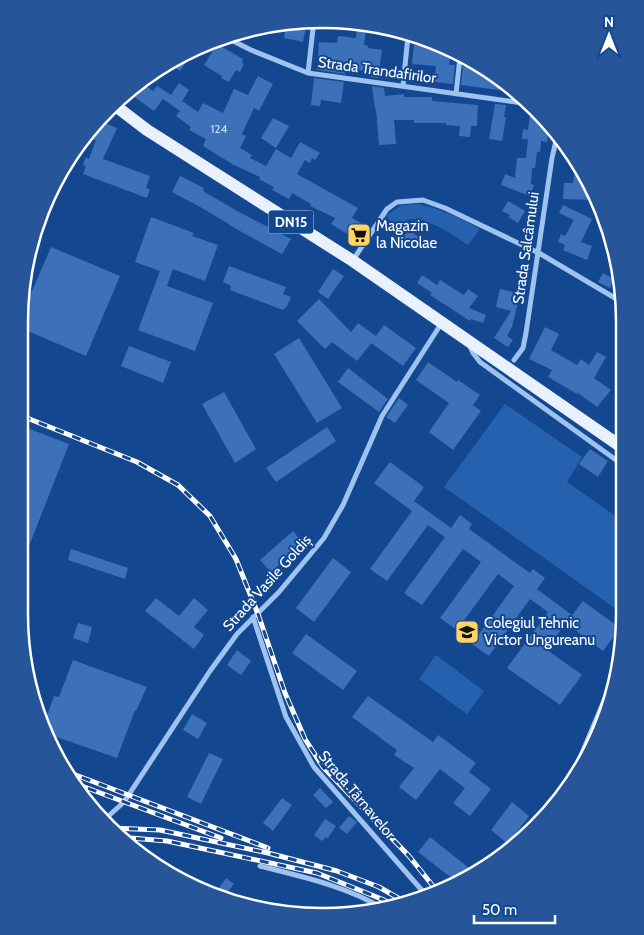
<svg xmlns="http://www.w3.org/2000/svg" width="644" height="935" font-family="Cabin,sans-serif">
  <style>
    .green { fill: #2561af }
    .building { fill: #3c71b9 }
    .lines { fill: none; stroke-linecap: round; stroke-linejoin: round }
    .street { stroke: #9fc3f1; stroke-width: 5 }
    .primary { stroke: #e9f1ff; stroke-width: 12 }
    .rail-casing { stroke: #fff; stroke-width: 5 }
    .rail { stroke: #134790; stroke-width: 3; stroke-dasharray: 9; stroke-linecap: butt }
    .labels { text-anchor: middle; stroke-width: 4; stroke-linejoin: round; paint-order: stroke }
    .number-label { font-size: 12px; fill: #cedcee }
    .shield { fill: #134790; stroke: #b8c8de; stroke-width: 1 }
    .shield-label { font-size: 14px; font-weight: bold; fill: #fff }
    .street-label { font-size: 15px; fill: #fff; stroke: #134790 }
    .poi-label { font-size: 15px; fill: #fff; stroke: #134790; text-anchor: start }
    .rim { fill: none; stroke: #fff; stroke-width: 2.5 }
  </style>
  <rect width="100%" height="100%" fill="#134790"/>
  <path class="green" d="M419 204C441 209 460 218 480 229L468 245C454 236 424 214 407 220 404 222 401 225 398 228L386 216 401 205Z
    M505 404 582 457 567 482 624 522 625 597 616 609 444 487Z
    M436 655 484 691 467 714 419 679Z"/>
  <path class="building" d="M307 22 303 42 284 38 286 26Z
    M357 29 366 30 364 45 368 46V48L382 50 378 78 371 77 370 73 368 71 346 69 345 74 317 70 319 42 337 43 338 36 356 38Z
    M217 44 243 59 242 62 244 64 240 72 236 70 229 82 221 78 222 76 204 65Z
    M414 45 438 47V45L444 46 451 50 449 65H455L453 84 434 82 436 66 412 64Z
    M195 49 180 71 171 65 175 62Z
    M466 61 482 72 513 92 461 85 463 66 466 67Z
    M258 76 273 84 259 111 254 108 242 134 246 136 240 148 252 155 250 158 266 166 276 149 291 158 300 142 320 153 315 160 312 158 310 163 305 160 297 174 358 208 352 218 368 227 359 241 331 224 335 218 310 206 311 204 292 193 289 199 272 190 274 187 259 179 260 177 234 165 203 146 206 139 189 130 191 127 176 116 180 111 163 99 154 111 129 93 143 84 153 91 157 86 171 95 179 83 189 90 182 101 198 112 203 103 223 113 234 89 248 95Z
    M314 78 344 82 341 103 321 100 320 106 311 105Z
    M372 86 384 88 385 96 404 94V97H432V101L478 105 477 126H471L470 137 459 136 460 126 446 125V123H414V120H394L396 144 379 145 376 109H375Z
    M495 104 506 105 504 117H506L502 141 489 139Z
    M534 106 549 125 547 142 541 141 540 152H537L535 168H532L531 184 534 185 530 196 501 185 505 174 515 178 517 158H526L528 139H522L523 129 528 130 531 108Z
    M273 118 289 126 276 148 261 138Z
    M98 120 117 128 103 159 150 176 146 188 150 189 147 198 83 174 86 166 83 165 86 157 89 159 96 140 87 137Z
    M576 163 594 188 598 200 563 199 564 183H573Z
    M180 176 204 188 203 191 237 211 291 239 282 254 229 225V224L202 208 172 192Z
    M508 201 525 211 518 223 508 217 510 215 502 211Z
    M563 205 592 219 581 242 592 246 587 260 563 250 565 245 558 242 561 234 565 236 574 220 559 213Z
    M151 217 194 233 192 236 218 245 205 281 173 269 167 286 213 303 195 351 138 330 160 271 135 262Z
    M408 230 422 239 417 247 403 238Z
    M51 247 120 276 86 356 23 329 24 310Z
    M229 266 286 287 283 294 291 297 287 306 283 310 230 290 231 286 223 282Z
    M333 269 344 276 328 299 318 292Z
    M603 273 614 279 610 288 598 282Z
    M422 275 437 285 440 280 464 295 468 289 478 296 469 308 486 315 483 323 471 319 470 321 430 295 432 293 417 283Z
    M500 289 513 292 511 301 518 302 512 327 507 336 513 340 508 347 494 338 511 311 496 307Z
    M319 299 351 332 358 323 376 336 384 325 416 348 403 366 371 343 372 342 357 361 332 342 325 349 297 321Z
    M545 327 559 334 551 350 577 365 581 359 589 365 597 352 606 357 594 378 611 390 597 407 578 393 577 394 548 377 552 370 529 359Z
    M299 338 342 408 317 423 274 354Z
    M129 346 171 362 163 383 121 366Z
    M428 362 457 382 458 380 480 395 473 405 481 411 453 450 429 432 449 403 416 380Z
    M348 368 388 399 379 412 338 382Z
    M224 392 256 449 235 463 202 404Z
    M399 398 408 405 395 423 386 417Z
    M22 426 69 444 20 569H19Z
    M327 427 336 441 276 482 266 468Z
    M590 449 608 461 598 477 579 464Z
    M390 462 424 487 414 501 451 528 460 515 472 524 469 529 530 573 533 569 545 578 537 589 572 615 583 601 620 628 603 651 566 623 546 649 582 675 560 705 507 668 548 612 530 599 489 656 472 644 514 586 498 574 457 630 440 618 481 562 463 549 422 605 404 593 445 537 428 525 387 581 370 569 412 511 374 483Z
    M293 531 304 544 271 572 260 560Z
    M71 549 128 568 125 579 68 560Z
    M333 558 351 572 314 622 296 608Z
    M156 598 179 616 194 598 208 610 194 627 204 635 194 649 145 611Z
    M78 623 92 627 88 643 73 638Z
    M306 634 357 671 343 690 292 653Z
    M237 650 251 661 241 675 227 665Z
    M73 660 147 687 136 711 135 710 117 758 48 734 44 724 54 696 59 697Z
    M368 696 433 742 438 735 476 763 469 772 491 789 470 816 453 803 465 788 440 769 416 800 399 787 414 768 394 755 397 750 352 717Z
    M192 714 207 723 198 739 183 730Z
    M209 753 223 759 201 804 187 797Z
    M320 788 333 802 326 808 313 795Z
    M282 798 292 805 273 831 263 823Z
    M512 802 529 816 508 844 491 830Z
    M349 816 357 822 347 834 339 828Z
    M325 819 336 826 328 838 326 837 322 841 314 835Z
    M430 837 474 872 458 883 418 852Z
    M226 878 234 884 223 898 214 895Z"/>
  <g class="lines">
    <path class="street" d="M227 38 251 50 308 73 530 104
      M308 73 314 20
      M403 86 408 36
      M456 94 460 57
      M353 260 387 209 397 202 423 200 445 208 539 253 620 301
      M469 344 473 353 480 362 623 465
      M514 360 523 348 526 333 552 158 557 136
      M253 617 286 717 314 767 426 895
      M575 770 611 684
      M104 820 124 802 210 671 237 634 279 592 324 538 343 505 382 416 441 324
      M260 866C303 877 346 886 384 909"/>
    <path class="primary" d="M113 104 147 130 353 261 623 448"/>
    <g class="rail-casing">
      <path id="rail" d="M22 416 137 462 178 485 210 516 236 559 258 614 285 693 305 739 323 767 409 856 437 891
        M65 771 268 848
        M71 782 221 838
        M111 828 160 830 268 853 337 871 379 887 405 902
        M118 837 167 841 317 873 384 900 393 906"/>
    </g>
    <use href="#rail" class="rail"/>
  </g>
  <defs>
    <g id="supermarket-square" transform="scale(1.25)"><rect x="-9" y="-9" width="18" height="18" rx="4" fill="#ffd45f" stroke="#134790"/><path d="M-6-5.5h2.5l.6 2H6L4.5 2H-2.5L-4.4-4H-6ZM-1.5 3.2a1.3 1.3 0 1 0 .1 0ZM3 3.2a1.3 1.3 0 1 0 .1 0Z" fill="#111"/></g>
    <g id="school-square" transform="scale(1.25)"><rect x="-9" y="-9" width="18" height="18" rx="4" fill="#ffd45f" stroke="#134790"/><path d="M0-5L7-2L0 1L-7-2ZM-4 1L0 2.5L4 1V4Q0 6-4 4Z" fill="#111"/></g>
  </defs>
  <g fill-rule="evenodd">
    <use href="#supermarket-square" x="359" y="235"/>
    <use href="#school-square" x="467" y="632"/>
  </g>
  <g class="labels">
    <g class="number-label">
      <text x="219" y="133">124</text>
    </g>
    <rect class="shield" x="268.5" y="210.5" width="45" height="23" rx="4"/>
    <g class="shield-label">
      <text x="291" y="227">DN15</text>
    </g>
    <g class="street-label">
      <text transform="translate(377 70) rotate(8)" y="5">Strada Trandafirilor</text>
      <text transform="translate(526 248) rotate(-82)" y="5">Strada Salcâmului</text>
      <text transform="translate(267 583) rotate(-48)" y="5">Strada Vasile Goldiș</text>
      <text transform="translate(357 795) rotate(50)" y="5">Strada Târnavelor</text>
    </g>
    <g class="poi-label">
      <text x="376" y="231">Magazin<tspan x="376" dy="17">la Nicolae</tspan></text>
      <text x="484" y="628">Colegiul Tehnic<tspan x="484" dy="17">Victor Ungureanu</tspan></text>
    </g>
  </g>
  <path d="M0 0H644V935H0ZM322 28H322A294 294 0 0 1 616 322V614A294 294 0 0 1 322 908H322A294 294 0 0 1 28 614V322A294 294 0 0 1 322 28Z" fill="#265699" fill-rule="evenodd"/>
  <path class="rim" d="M322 28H322A294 294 0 0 1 616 322V614A294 294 0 0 1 322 908H322A294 294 0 0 1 28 614V322A294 294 0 0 1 322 28Z"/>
  <g transform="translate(609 35)" stroke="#134790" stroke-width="4" paint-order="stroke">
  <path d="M0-4L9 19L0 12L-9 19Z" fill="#ffffff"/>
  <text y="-8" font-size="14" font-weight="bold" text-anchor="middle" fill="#ffffff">N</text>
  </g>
  <path d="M474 915v8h81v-8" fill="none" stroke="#ffffff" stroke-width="2.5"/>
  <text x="482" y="915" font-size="15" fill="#ffffff" stroke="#134790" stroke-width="4" paint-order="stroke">50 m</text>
</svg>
